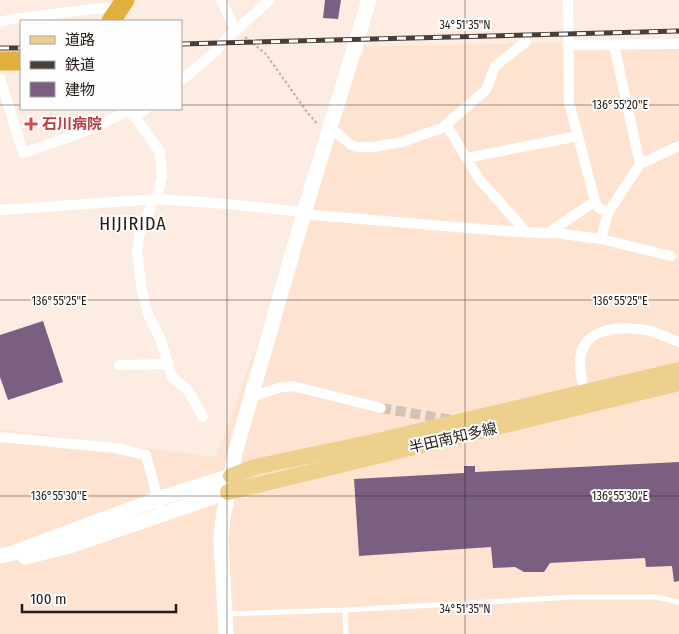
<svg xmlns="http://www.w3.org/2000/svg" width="679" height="634" font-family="'Fira Sans Condensed','Noto Sans JP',sans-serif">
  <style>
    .built { fill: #fee3d0 }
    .building { fill: #7a5f81 }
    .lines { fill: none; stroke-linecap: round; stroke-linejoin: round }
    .street-tunnel { stroke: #d2c2b8; stroke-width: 10; stroke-dasharray: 10 5; stroke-linecap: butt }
    .path { stroke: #baaba2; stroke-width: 2; stroke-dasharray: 2.5 2.5; stroke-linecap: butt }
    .lane { stroke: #fff; stroke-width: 5 }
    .street { stroke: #fff; stroke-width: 10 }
    .secondary { stroke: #fff; stroke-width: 15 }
    .primary { stroke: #edd08c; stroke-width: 16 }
    .highway { stroke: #e1b13f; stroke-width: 19 }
    .rail-casing { stroke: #4a3f38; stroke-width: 5 }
    .rail { stroke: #fdfdfd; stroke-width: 3; stroke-dasharray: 9; stroke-linecap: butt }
    .ticks { fill: none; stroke: #251b15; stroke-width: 1; stroke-opacity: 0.45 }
    .health-dot { fill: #e0444e; stroke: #fdfdfd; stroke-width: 2 }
    .labels { text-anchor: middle; stroke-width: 4; stroke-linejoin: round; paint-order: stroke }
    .health-label { font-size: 15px; font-weight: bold; fill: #be3a42; stroke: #fdfdfd; text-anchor: start }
    .street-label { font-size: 15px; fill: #251b15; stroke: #fdfdfd }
    .quarter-label { font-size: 18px; letter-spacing: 1px; fill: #251b15; stroke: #fdfdfd }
    .ticks-label { font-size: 12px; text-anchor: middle; fill: #251b15; stroke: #fdfdfd; stroke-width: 4; stroke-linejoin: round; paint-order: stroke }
  </style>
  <rect width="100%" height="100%" fill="#fdece1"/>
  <path class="built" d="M679 40V634H0V429L216 457 365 47Z"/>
  <path class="building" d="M325 0H341L338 19 323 18Z
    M43 321 63 382 8 400 0 377V335Z
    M679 462V581L674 582 672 566 646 567 645 558 550 563 544 572H524L515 567 493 568 491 547 359 556 354 479 464 473V466H475V472Z"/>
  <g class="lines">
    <path class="street-tunnel" d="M381 408 452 420"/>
    <path class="path" d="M245 37 266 54 307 112 318 125"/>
    <path class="lane" d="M345 610 346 634
      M225 614 345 610 574 597H655L679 602"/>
    <path class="street" d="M221 0 236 31
      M568 0 569 102 595 201 598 207 608 213
      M0 22 12 19 102 8H111L117 12
      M567 45 679 44
      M614 45 640 164
      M0 78 23 153C59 141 94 130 127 111
      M181 81 216 51 226 39 270 0
      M125 109 135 117 160 152 162 176 157 199
      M135 117 146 109
      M446 124 479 179 527 233
      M330 127 351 145 357 147H373L402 142 442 128 486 90 495 66 526 42
      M467 158 578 136
      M152 199 150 209 139 236 137 251 142 292 148 314 160 338 172 377 187 389 203 417
      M0 210 157 199 228 204 294 211 313 215 516 232 555 233 601 239 671 256
      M548 233 595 201
      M601 239 608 213 640 164 679 146
      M119 365 169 364
      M582 381C580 371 578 355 584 346 595 326 630 326 650 331 660 333 669 339 679 342
      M251 397 282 387 292 386 381 408
      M0 437 115 448 146 455 162 514"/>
    <path class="secondary" d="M0 556 10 554 158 499 231 476
      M25 557 70 546 228 492
      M226 634 221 540 223 519 235 453 304 213 369 0"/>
    <path class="primary" d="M231 476 255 467 373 442 679 370
      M228 492 679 383"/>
    <path class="highway" d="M111 21 125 0
      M0 61H21"/>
    <g class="rail-casing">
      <path id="rail" d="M181 44 679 31
        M0 48H21"/>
    </g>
    <use href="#rail" class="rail"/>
  </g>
  <path class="ticks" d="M227 0V634M465 0V634M0 105H21M181 105H679M0 300H679M0 496H679"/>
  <path class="health-dot" d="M28.5 116.5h5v5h5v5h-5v5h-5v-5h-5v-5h5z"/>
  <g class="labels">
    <g class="health-label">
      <text x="42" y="129">石川病院</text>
    </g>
    <g class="street-label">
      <text transform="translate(453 438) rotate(-13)" y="5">半田南知多線</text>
    </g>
    <g class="quarter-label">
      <text x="133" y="230">HIJIRIDA</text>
    </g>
  </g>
  <g class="ticks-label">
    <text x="465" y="29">34°51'35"N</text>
    <text x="620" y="109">136°55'20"E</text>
    <text x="59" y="305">136°55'25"E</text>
    <text x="620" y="305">136°55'25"E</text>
    <text x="59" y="500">136°55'30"E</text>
    <text x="620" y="500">136°55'30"E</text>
    <text x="465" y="613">34°51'35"N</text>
  </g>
  <rect x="20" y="20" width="162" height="90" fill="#fdfdfd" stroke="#a7a3a0"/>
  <rect x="30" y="36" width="25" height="8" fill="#edd08c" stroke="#a7a3a0"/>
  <text x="65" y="45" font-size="15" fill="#251b15">道路</text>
  <rect x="30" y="61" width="25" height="8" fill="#4a3f38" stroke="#a7a3a0"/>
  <text x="65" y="70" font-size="15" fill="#251b15">鉄道</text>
  <rect x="30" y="82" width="25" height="15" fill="#7a5f81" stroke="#a7a3a0"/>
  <text x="65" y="95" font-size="15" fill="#251b15">建物</text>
  <path d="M22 604v8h154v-8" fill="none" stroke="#251b15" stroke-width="2.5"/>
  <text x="30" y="604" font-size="15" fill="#251b15" stroke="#fdfdfd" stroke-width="4" paint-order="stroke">100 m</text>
</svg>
